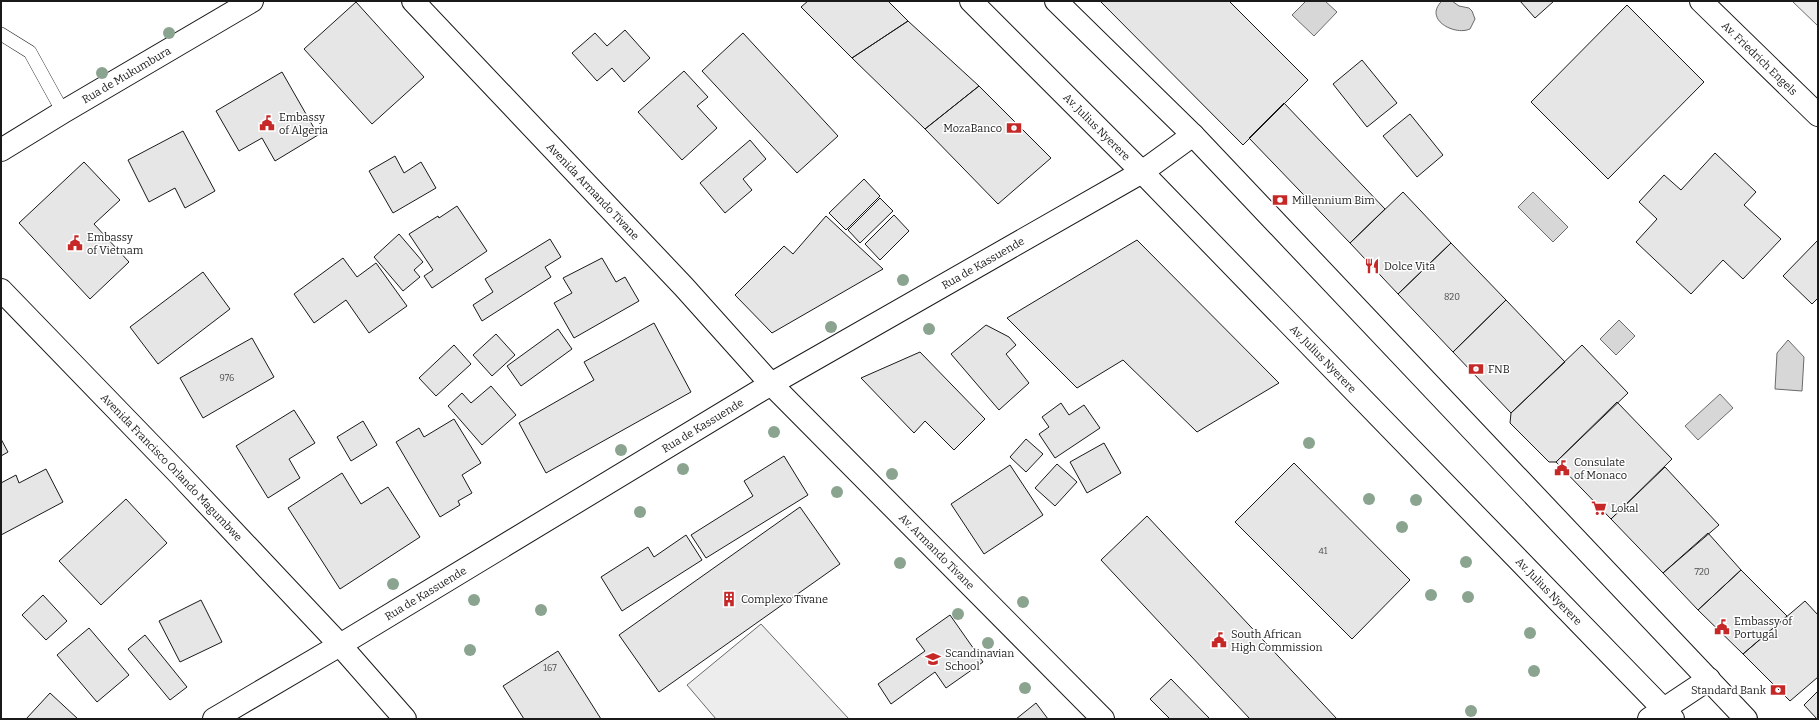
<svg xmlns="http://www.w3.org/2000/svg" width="1819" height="720" font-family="Bitter,serif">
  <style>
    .built { fill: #ededed; stroke: #6a6a6a }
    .water { fill: #d7d7d7; stroke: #6a6a6a }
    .building { fill: #e6e6e6; stroke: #1a1a1a }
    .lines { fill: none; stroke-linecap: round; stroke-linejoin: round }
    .lane-casing { stroke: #1a1a1a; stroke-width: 14 }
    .street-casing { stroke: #1a1a1a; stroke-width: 24 }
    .primary-casing { stroke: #1a1a1a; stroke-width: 24 }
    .lane { stroke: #fff; stroke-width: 13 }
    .street { stroke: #fff; stroke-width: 22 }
    .primary { stroke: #fff; stroke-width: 22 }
    .tree { fill: #8aa48f }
    .labels { text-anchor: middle; stroke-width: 3; stroke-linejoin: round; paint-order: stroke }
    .number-label { font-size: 9px; fill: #4d4d4d }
    .street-label { font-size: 11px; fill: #1a1a1a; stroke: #fff }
    .poi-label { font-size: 11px; fill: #1a1a1a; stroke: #fff; text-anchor: start }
  </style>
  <rect width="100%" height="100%" fill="#fff"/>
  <path class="built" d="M1792 1H1818V26Z
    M761 624 849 719H716L687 685Z"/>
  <path class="water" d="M1306 1H1325L1337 12 1314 36 1292 15Z
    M1442 1H1452L1459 6 1469 8 1472 11 1475 19 1470 29C1454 36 1423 19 1442 1Z
    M1533 192 1568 227 1553 242 1518 207Z
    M1619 320 1635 336 1616 355 1600 339Z
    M1788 340 1804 357 1802 391 1775 389 1777 353Z
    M1720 394 1733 408 1698 440 1685 426Z"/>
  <path class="building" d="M808 1H888L908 21 852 58 801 7Z
    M1100 1H1229L1308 80 1243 145Z
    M1520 1H1554L1535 18Z
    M356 2 424 77 372 124 304 49Z
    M1627 5 1704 82 1608 179 1531 102Z
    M908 21 979 86 925 129 852 58Z
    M625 30 650 58 624 82 612 68 597 81 572 53 595 33 607 46Z
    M743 33 838 136 797 173 702 71Z
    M1362 60 1397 103 1367 127 1333 84Z
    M684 71 708 97 697 106 717 128 682 160 638 112Z
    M282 72 318 135 275 161 262 138 239 151 216 111Z
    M979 86 1051 158 998 204 925 129Z
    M1284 103 1385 209 1350 243 1249 138Z
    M1410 114 1443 155 1417 177 1383 136Z
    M183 131 215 191 185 208 175 188 149 202 128 160Z
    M750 140 766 159 743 179 752 190 725 213 700 183Z
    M1715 153 1756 192 1744 205 1781 239 1743 279 1723 260 1691 294 1636 242 1657 219 1639 202 1664 175 1681 190Z
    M395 156 404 173 421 162 436 188 393 213 369 171Z
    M84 162 120 200 94 224 129 262 90 299 19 223Z
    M864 179 880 196 846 230 829 213Z
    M1403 192 1451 243 1398 294 1350 243Z
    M880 198 893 211 860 243 848 230Z
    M457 206 487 251 432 288 424 276 433 270 409 234 438 216 439 218Z
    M894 215 909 231 880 260 865 244Z
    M826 216 883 269 772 333 735 295 784 246 793 254Z
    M399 234 423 262 414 270 420 277 403 291 374 257Z
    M550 239 561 257 545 267 551 277 482 321 473 305 493 292 485 279Z
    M1137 240 1279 383 1197 432 1123 360 1077 388 1007 318Z
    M1818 240V298L1812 304 1783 276Z
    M1451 243 1506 300 1453 352 1398 294Z
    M343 258 357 277 376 263 407 306 369 333 346 300 314 323 294 294Z
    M602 258 616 282 625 277 639 301 574 338 554 303 572 293 563 278Z
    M203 272 230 309 158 364 130 327Z
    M1506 300 1565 362 1511 413 1453 352Z
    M654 323 691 392 546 473 519 423 594 380 584 362Z
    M986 325 1009 337 1016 345 1006 354 1029 383 999 410 951 354Z
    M558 329 572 349 521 386 507 366Z
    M496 334 515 355 492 376 473 355Z
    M252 338 274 377 203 418 180 378Z
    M454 345 471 364 436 396 419 378Z
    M1582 345 1628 393 1556 462H1549L1510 423 1511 413Z
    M920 352 985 419 954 450 925 421 914 433 861 378Z
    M491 386 516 415 482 445 448 406 462 393 471 403Z
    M1617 402 1672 459 1611 519 1556 462Z
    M1061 403 1069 415 1084 405 1100 428 1055 458 1039 434 1049 427 1042 417Z
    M294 410 315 443 289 459 300 478 268 498 236 446Z
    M454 419 481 463 462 475 472 493 458 501 460 505 440 517 396 442 419 428 424 437Z
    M363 421 377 445 351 461 337 437Z
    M1 439 8 452 1 456Z
    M1026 439 1043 454 1026 472 1010 457Z
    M1104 443 1121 473 1087 493 1070 462Z
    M784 456 808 495 706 558 691 535 753 496 744 481Z
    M1294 463 1410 580 1352 639 1235 522Z
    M1057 464 1077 482 1055 506 1035 488Z
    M1010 465 1043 515 984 554 951 504Z
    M1665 467 1719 525 1663 573 1611 519Z
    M46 469 63 502 1 535V483L16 475 19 483Z
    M342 473 361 504 388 487 420 537 340 589 288 508Z
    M126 499 167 543 101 605 59 561Z
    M800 507 840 564 659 692 619 635Z
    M1147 516 1337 719H1250L1101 560Z
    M1708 533 1741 570 1698 610 1663 573Z
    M686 535 702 560 622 611 601 577 648 547 654 557Z
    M1741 570 1787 616 1743 654 1698 610Z
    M43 595 67 621 46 640 22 615Z
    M201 600 222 642 180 662 159 621Z
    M1805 601 1818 615V677L1790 701 1743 654Z
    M950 615 983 662 946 688 935 672 891 704 878 684 925 651 916 639Z
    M89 628 129 675 97 702 57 655Z
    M145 635 187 687 170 700 128 649Z
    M558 651 601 719H524L503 686Z
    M1171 679 1210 719H1170L1150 699Z
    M1818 691V719H1817L1804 705Z
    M50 693 78 719H26Z
    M1036 703 1048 719H1016Z"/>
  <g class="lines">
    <g class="lane-casing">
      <path id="lane" d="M1 34 30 52 63 112"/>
    </g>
    <g class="street-casing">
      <g id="street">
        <path id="s1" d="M413 1 684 287 771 384 1103 719"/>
        <path id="s2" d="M1701 1 1818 115"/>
        <path id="s3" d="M1 150 63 112 252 1"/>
        <path id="s4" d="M1 290 180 475 340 645 405 719"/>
        <path id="s5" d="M214 719 340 645 771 384 1142 172 1193 135"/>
      </g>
    </g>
    <g class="primary-casing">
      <g id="primary">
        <path id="s6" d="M971 1 1142 172 1673 719"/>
        <path d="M1056 1 1193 135 1746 719"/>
        <path d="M1649 719 1709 679"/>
      </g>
    </g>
    <use href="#lane" class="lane"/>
    <use href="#street" class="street"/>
    <use href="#primary" class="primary"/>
  </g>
  <g class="tree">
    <circle cx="169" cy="33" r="6"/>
    <circle cx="102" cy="73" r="6"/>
    <circle cx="903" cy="280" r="6"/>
    <circle cx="831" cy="327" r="6"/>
    <circle cx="929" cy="329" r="6"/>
    <circle cx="774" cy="432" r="6"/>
    <circle cx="1309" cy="443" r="6"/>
    <circle cx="621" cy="450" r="6"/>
    <circle cx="683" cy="469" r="6"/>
    <circle cx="892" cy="474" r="6"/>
    <circle cx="837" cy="492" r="6"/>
    <circle cx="1369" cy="499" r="6"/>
    <circle cx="1416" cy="500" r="6"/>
    <circle cx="640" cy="512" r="6"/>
    <circle cx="1402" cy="527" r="6"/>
    <circle cx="1466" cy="562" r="6"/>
    <circle cx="900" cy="563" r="6"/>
    <circle cx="393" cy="584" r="6"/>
    <circle cx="1431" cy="595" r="6"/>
    <circle cx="1468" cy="597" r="6"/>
    <circle cx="474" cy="600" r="6"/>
    <circle cx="1023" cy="602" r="6"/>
    <circle cx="541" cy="610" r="6"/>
    <circle cx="958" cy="614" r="6"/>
    <circle cx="1530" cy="633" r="6"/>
    <circle cx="988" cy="643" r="6"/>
    <circle cx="470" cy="650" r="6"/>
    <circle cx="1534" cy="671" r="6"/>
    <circle cx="1025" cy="688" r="6"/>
    <circle cx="1471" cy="711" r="6"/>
  </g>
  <defs>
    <g id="civic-bare" transform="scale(1.2)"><path d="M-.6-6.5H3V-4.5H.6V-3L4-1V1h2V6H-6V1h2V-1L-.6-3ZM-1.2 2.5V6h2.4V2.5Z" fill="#c62828" stroke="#fff" stroke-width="2.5" paint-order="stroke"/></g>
    <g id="bank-bare" transform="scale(1.2)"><path d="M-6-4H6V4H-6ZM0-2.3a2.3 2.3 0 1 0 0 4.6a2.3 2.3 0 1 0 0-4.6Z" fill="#c62828" stroke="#fff" stroke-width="2.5" paint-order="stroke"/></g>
    <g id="restaurant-bare" transform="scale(1.2)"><path d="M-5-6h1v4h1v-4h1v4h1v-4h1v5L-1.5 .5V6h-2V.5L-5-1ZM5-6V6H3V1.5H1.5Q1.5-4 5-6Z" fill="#c62828" stroke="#fff" stroke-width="2.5" paint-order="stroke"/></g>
    <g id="supermarket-bare" transform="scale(1.2)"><path d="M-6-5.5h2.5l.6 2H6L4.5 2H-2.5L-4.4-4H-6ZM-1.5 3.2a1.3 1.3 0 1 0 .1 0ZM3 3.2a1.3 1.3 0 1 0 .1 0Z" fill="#c62828" stroke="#fff" stroke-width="2.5" paint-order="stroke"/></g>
    <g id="building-bare" transform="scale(1.2)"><path d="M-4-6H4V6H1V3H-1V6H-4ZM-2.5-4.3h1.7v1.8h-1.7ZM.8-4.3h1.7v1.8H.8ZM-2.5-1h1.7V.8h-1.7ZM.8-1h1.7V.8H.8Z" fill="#c62828" stroke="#fff" stroke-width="2.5" paint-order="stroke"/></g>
    <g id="school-bare" transform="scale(1.2)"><path d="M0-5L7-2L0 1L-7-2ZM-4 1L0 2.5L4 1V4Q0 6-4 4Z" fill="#c62828" stroke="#fff" stroke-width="2.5" paint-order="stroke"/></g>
  </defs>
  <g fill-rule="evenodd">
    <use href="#civic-bare" x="267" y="123"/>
    <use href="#bank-bare" x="1014" y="128"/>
    <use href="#bank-bare" x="1280" y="200"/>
    <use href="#civic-bare" x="75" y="243"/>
    <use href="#restaurant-bare" x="1372" y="266"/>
    <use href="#bank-bare" x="1476" y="369"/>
    <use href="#civic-bare" x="1562" y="468"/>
    <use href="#supermarket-bare" x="1599" y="508"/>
    <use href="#building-bare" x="729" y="599"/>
    <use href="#civic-bare" x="1722" y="627"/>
    <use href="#civic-bare" x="1219" y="640"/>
    <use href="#school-bare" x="933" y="659"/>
    <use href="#bank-bare" x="1778" y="690"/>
  </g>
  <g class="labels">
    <g class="number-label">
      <text x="1452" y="300">820</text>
      <text x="227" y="381">976</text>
      <text x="1323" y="554">41</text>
      <text x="1702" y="575">720</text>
      <text x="550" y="671">167</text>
    </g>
    <g class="street-label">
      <text dy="4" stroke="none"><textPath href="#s2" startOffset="82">Av. Friedrich Engels</textPath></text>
      <text dy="4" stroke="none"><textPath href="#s3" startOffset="146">Rua de Mukumbura</textPath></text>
      <text dy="4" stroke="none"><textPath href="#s6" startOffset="178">Av. Julius Nyerere</textPath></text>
      <text dy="4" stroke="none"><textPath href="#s1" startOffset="262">Avenida Armando Tivane</textPath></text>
      <text dy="4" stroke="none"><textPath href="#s5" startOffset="894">Rua de Kassuende</textPath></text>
      <text dy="4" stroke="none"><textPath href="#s6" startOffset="502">Av. Julius Nyerere</textPath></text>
      <text dy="4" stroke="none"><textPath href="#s5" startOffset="570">Rua de Kassuende</textPath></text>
      <text dy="4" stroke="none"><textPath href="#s4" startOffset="246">Avenida Francisco Orlando Magumbwe</textPath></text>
      <text dy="4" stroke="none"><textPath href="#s1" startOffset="760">Av. Armando Tivane</textPath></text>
      <text dy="4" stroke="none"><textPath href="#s6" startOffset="826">Av. Julius Nyerere</textPath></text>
      <text dy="4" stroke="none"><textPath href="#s5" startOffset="246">Rua de Kassuende</textPath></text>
    </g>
    <g class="poi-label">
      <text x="279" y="121">Embassy<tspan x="279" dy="13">of Algeria</tspan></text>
      <text x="1002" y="132" text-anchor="end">MozaBanco</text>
      <text x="1292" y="204">Millennium Bim</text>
      <text x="87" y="241">Embassy<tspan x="87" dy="13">of Vietnam</tspan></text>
      <text x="1384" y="270">Dolce Vita</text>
      <text x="1488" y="373">FNB</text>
      <text x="1574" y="466">Consulate<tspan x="1574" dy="13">of Monaco</tspan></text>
      <text x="1611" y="512">Lokal</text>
      <text x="741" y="603">Complexo Tivane</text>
      <text x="1734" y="625">Embassy of<tspan x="1734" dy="13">Portugal</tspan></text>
      <text x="1231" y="638">South African<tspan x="1231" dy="13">High Commission</tspan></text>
      <text x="945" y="657">Scandinavian<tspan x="945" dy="13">School</tspan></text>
      <text x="1766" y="694" text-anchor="end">Standard Bank</text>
    </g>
  </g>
  <rect width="1819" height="720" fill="none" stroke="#1a1a1a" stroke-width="4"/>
</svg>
